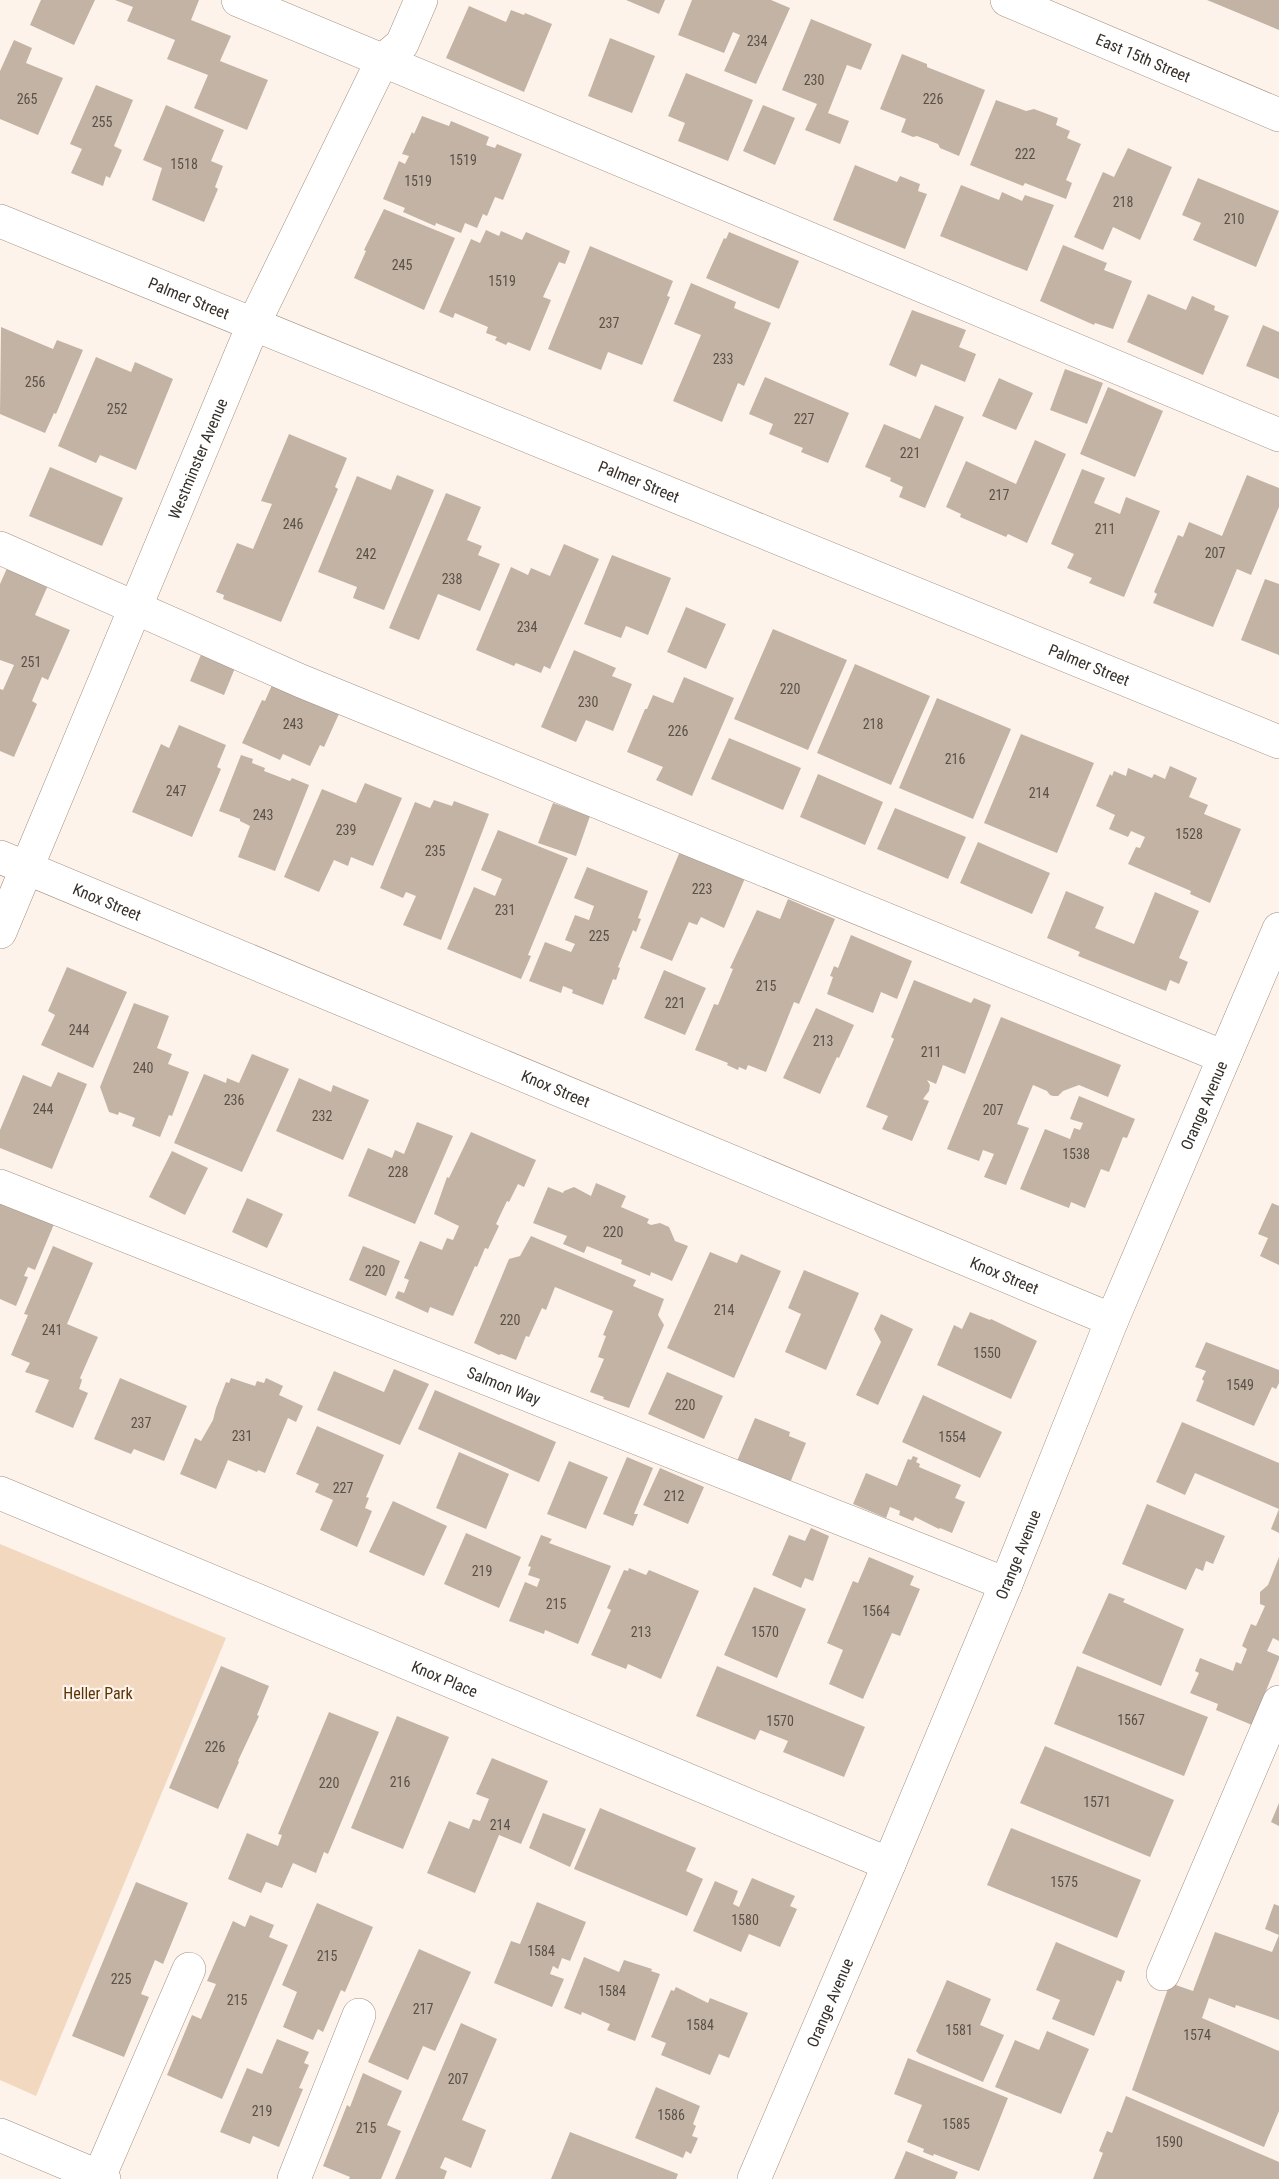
<svg xmlns="http://www.w3.org/2000/svg" width="1279" height="2179" font-family="'Roboto Condensed',sans-serif">
  <style>
    .green { fill: #f3d8c0 }
    .building { fill: #c3b3a4 }
    .lines { fill: none; stroke-linecap: round; stroke-linejoin: round }
    .minor-casing { stroke: #a19183; stroke-width: 34 }
    .minor { stroke: #fff; stroke-width: 33 }
    .labels { text-anchor: middle; stroke-width: 4.5; stroke-linejoin: round; paint-order: stroke }
    .number-label { font-size: 14px; fill: #5a5148 }
    .street-label { font-size: 16px; fill: #37302a; stroke: #fef3ea }
    .park-label { font-size: 16px; fill: #5a3405; stroke: #fef3ea }
  </style>
  <rect width="100%" height="100%" fill="#fef3ea"/>
  <path class="green" d="M0 1544 226 1638 36 2096 0 2080Z"/>
  <path class="building" d="M41 0H95L74 45 30 25Z
    M115 0H199L191 20 231 36 220 61 268 80 247 130 194 108 208 75 167 59 175 40 127 21 133 7Z
    M626 0H665L659 14Z
    M692 0H771L790 8 756 84 724 71 740 35 733 32 724 53 678 35Z
    M1207 0H1279V30Z
    M469 6 506 22 511 10 524 15 525 13 552 24 524 92 446 58Z
    M811 19 872 44 861 70 847 65 828 113 849 121 840 144 805 130 817 104 782 90Z
    M610 38 655 56 632 113 588 96Z
    M14 40 32 48 26 63 63 78 38 135 0 119V71Z
    M902 54 927 64V67L985 90 959 156 940 148 938 144 917 136 913 137 901 132 906 119 880 109Z
    M686 73 753 100 728 161 678 141 685 123 668 116Z
    M96 85 133 100 114 146 122 150 110 178 106 176 103 186 71 173 82 149 70 144Z
    M996 100 1026 111 1034 109 1058 118 1056 125 1070 131 1067 138 1081 144 1066 180 1072 183 1066 199 1025 183 1023 186 970 165Z
    M166 105 224 130 211 161 223 166 215 187 218 189 204 222 152 200 162 168 143 160Z
    M763 105 795 118 775 165 743 151Z
    M422 116 449 126 451 121 489 137 486 145 495 148 497 144 522 154 503 200 495 197 487 216 483 214 477 228 465 223 461 233 436 223 435 226 403 212 405 208 383 199 399 161 405 164 409 156 402 154 412 132 414 134Z
    M1128 148 1172 167 1140 240 1113 227 1103 250 1074 237 1103 172 1114 177Z
    M855 165 897 182 900 176 920 184 918 191 927 194 905 249 833 220Z
    M1198 178 1279 211 1256 267 1193 240 1201 223 1182 215Z
    M961 185 999 200 1002 192 1022 201 1025 195 1054 205 1027 271 940 236Z
    M384 209 455 238 424 310 354 278 366 251 364 250Z
    M486 230 499 236 501 231 522 240 526 232 570 251 565 264 559 262 543 297 551 300 530 351 508 342 506 345 495 340 497 337 486 333 488 327 455 313 453 318 439 312 471 239 480 243Z
    M729 232 799 261 779 309 706 278 724 238 726 239Z
    M1063 245 1107 263 1104 270 1132 281 1113 329 1095 323 1094 325 1040 301Z
    M590 246 673 281 667 296 670 297 642 365 608 352 601 370 548 349Z
    M691 283 736 302 734 308 771 323 744 386 738 383 722 422 673 401 701 335 674 324Z
    M1148 294 1186 310 1192 296 1215 306 1214 310 1229 316 1203 375 1127 342Z
    M912 310 966 330 959 347 976 354 965 382 921 364 916 377 889 365Z
    M1263 325 1279 332V379L1246 366Z
    M1 327 53 349 57 340 83 350 56 414 54 413 45 433 0 414Z
    M96 357 131 372 135 362 173 379 136 470 100 455 96 463 58 446Z
    M1065 369 1103 383 1087 424 1050 410Z
    M765 377 849 413 828 463 801 452 803 448 769 434 773 424 749 414Z
    M999 378 1033 393 1016 430 982 416Z
    M1108 387 1163 411 1135 477 1080 454Z
    M935 405 964 417 925 508 899 497 903 487 890 481 891 478 865 467 884 424 920 439Z
    M289 434 347 458 335 487 338 489 281 622 223 599 224 595 216 592 237 543 253 549 272 504 261 501Z
    M1035 440 1066 454 1027 543 1008 534 1006 537 960 517 961 514 946 507 966 461 1016 484Z
    M50 467 123 498 102 546 29 516Z
    M1082 469 1105 478 1094 503 1120 514 1126 497 1160 511 1124 597 1089 583 1092 578 1067 568 1074 554 1051 544Z
    M397 475 434 490 384 610 353 598 357 587 318 572 357 476 391 490Z
    M1247 475 1279 488V507L1251 575 1237 569 1213 627 1153 603 1157 594 1154 592 1178 535 1183 537 1189 522 1222 536Z
    M446 493 481 507 467 540 482 546 478 555 500 564 480 611 438 594 419 640 389 628Z
    M564 544 599 559 550 669 544 666 541 673 516 663 514 666 476 650 511 567 528 575 531 568 550 576Z
    M612 555 671 578 648 635 626 626 621 638 584 624Z
    M8 566 49 583 35 615 70 630 48 680 42 677 32 701 37 704 14 757 0 751V689L3 690 14 665 0 660V584Z
    M1265 579 1279 584V655L1241 640Z
    M686 607 726 624 706 669 667 652Z
    M773 629 847 660 808 750 734 719Z
    M205 645 239 658 224 695 190 681Z
    M574 650 616 668 612 676 632 684 613 731 586 720 576 742 541 727Z
    M855 664 930 696 891 785 817 753Z
    M276 676 343 705 324 747 320 745 310 766 283 754 280 760 242 743 262 700 265 701Z
    M684 677 734 698 692 796 656 780 663 767 627 752 645 709H647L653 695 673 703Z
    M937 698 1011 729 973 819 899 788Z
    M179 725 226 745 217 767 221 769 192 837 132 812 161 744 169 748Z
    M1021 734 1094 763 1057 853 984 823Z
    M729 738 801 768 783 810 711 779Z
    M241 755 253 759 252 763 265 768 264 771 290 781 292 778 309 785 275 871 238 857 250 826 240 821V819L219 811Z
    M1170 766 1197 778 1189 797 1208 805 1204 814 1241 829 1210 903 1190 894 1191 891 1128 864 1136 847 1140 848 1145 837 1131 831 1128 837 1109 829 1115 815 1096 806 1110 774 1112 776 1114 771 1126 776 1128 768 1152 778 1154 774 1165 779Z
    M818 774 883 802 865 845 800 817Z
    M365 783 402 798 373 866 351 857 348 866 334 860 319 892 284 877 322 789 356 803Z
    M434 800 452 806 454 801 489 814 441 940 403 925 416 896 406 892 403 898 380 888 415 802 430 808Z
    M553 803 590 816 576 856 538 843Z
    M895 808 966 837 948 879 877 849Z
    M498 830 568 858 528 955 531 956 521 979 447 949 474 887 495 896 502 879 481 870Z
    M978 842 1050 873 1032 914 960 883Z
    M683 844 748 871 724 928 701 917 697 925 689 922 672 961 640 948Z
    M587 867 648 891 638 918 641 919 636 932 633 930 618 967 620 968 616 980 613 979 603 1005 572 993 573 990 563 986 561 993 529 981 545 942 571 952 575 944 565 940 575 915 589 920 594 906 574 898Z
    M1066 891 1104 907 1095 928 1134 944 1155 892 1199 911 1179 958 1188 962 1179 984 1170 980 1166 991 1078 956 1080 952 1047 938Z
    M788 899 835 919 799 1004 794 1002 766 1072 748 1065 746 1070 739 1067 738 1070 727 1065 728 1063 695 1050 714 1004 718 1005 733 969 730 968 757 910 780 919Z
    M851 935 912 961 897 999 881 992 873 1013 827 994 833 977 830 976 834 966 838 968Z
    M67 967 127 992 93 1068 41 1045 55 1015 48 1011Z
    M664 970 706 988 685 1035 644 1018Z
    M914 980 971 1003 974 998 991 1005 965 1074 943 1065 936 1084 927 1080 930 1085 929 1091 923 1099 929 1101 912 1141 882 1129 888 1116 866 1107 894 1039 891 1037Z
    M134 1003 169 1016 157 1048 172 1054 168 1064 189 1072 172 1116 169 1115 160 1137 132 1126 135 1118 119 1112 118 1115 109 1112 100 1087Z
    M816 1008 854 1025 839 1058 837 1057 820 1094 783 1078Z
    M1001 1017 1121 1065 1108 1097 1079 1085 1063 1091 1058 1096H1053L1050 1095 1047 1091 1033 1085 1017 1124 1029 1128 1006 1185 984 1177 994 1154 983 1150 979 1161 947 1149Z
    M252 1054 289 1069 242 1172 174 1143 204 1074 226 1083 227 1078 239 1083Z
    M58 1072 87 1084 52 1169 0 1148V1130L23 1075 51 1087Z
    M299 1078 331 1092 333 1085 369 1100 343 1160 276 1131Z
    M1079 1096 1135 1119 1127 1138 1123 1137 1109 1172 1101 1169 1085 1208 1071 1202 1069 1208 1020 1189 1045 1129 1070 1139 1074 1128 1080 1130 1083 1123 1070 1119Z
    M417 1122 453 1136 415 1224 348 1196 368 1148 392 1158 395 1150 404 1154Z
    M471 1132 536 1160 524 1187 518 1184 509 1202 507 1201 496 1224 499 1226 488 1249 485 1248 477 1267 475 1266 453 1316 430 1307 428 1313 395 1298 398 1291 404 1293 409 1280 404 1278 420 1241 442 1250 447 1238 453 1240 459 1226 434 1214 447 1177 449 1178Z
    M172 1151 208 1168 185 1215 149 1197Z
    M596 1183 626 1196 621 1207 649 1219 647 1223 651 1225 660 1223 669 1227 675 1241 688 1246 672 1281 651 1272 650 1276 621 1264 622 1260 587 1246 584 1253 563 1244 567 1236 533 1223 548 1187 563 1193 564 1191 574 1187 591 1196Z
    M247 1198 283 1214 267 1248 232 1232Z
    M0 1203 54 1224 35 1270 28 1267 24 1276 28 1277 16 1306 0 1299Z
    M1272 1203 1279 1206V1265L1260 1256 1268 1238 1258 1234Z
    M531 1236 636 1280 633 1286 664 1299 658 1315 664 1325 629 1408 603 1399 604 1397 590 1392 604 1359 598 1357 606 1336 603 1335 613 1311 555 1287 546 1310 542 1308 529 1337 526 1336 516 1360 501 1354 499 1355 474 1343 509 1259 520 1256Z
    M53 1246 93 1263 67 1324 98 1337 80 1378 82 1380 79 1389 88 1393 73 1428 35 1412 49 1380 25 1372 30 1363 11 1355 28 1315 24 1314Z
    M363 1246 400 1261 386 1296 349 1280Z
    M710 1252 737 1263 741 1254 781 1271 734 1378 667 1348Z
    M804 1270 859 1293 826 1370 785 1352 801 1314 788 1308Z
    M970 1312 990 1320 991 1319 1037 1341 1011 1399 937 1365 954 1325 962 1329Z
    M881 1314 913 1329 878 1405 856 1395 881 1342 874 1329Z
    M1206 1342 1279 1370V1383L1276 1389 1272 1387 1254 1426 1196 1401 1204 1381 1202 1379 1206 1371 1195 1367Z
    M394 1369 429 1384 400 1445 317 1410 334 1371 384 1392Z
    M667 1372 723 1396 704 1439 648 1414Z
    M120 1378 187 1406 164 1461 134 1449 131 1454 94 1439Z
    M231 1378 255 1386 257 1381 264 1383 266 1378 283 1386 279 1395 303 1406 296 1422 288 1418 265 1473 258 1470 257 1472 228 1460 216 1489 180 1474 195 1438 201 1441 213 1420 216 1408 226 1382 229 1383Z
    M435 1390 556 1442 539 1482 418 1429Z
    M923 1395 1002 1432 980 1478 902 1442Z
    M755 1418 790 1432 789 1436 806 1443 790 1483 737 1461Z
    M1182 1422 1279 1463V1509L1195 1473 1185 1495 1156 1482Z
    M317 1426 384 1455 366 1497 369 1498 365 1508 372 1511 357 1547 320 1530 333 1500 315 1492 319 1484 296 1474Z
    M459 1452 509 1474 486 1529 436 1508Z
    M913 1456 918 1458 916 1462 920 1464 919 1467 961 1485 955 1498 965 1502 952 1533 940 1528 939 1529 915 1517 913 1521 899 1515 900 1511 890 1507 886 1518 853 1504 866 1473 897 1486 908 1459 911 1460Z
    M627 1457 653 1468 634 1514H638L633 1526 603 1514Z
    M569 1461 608 1477 586 1529 547 1514Z
    M660 1468 704 1487 688 1524 643 1505Z
    M393 1501 447 1526 424 1576 369 1552Z
    M1147 1504 1225 1536 1213 1564 1206 1561 1203 1571 1196 1568 1186 1590 1122 1564Z
    M1279 1509V1533L1271 1529Z
    M811 1528 829 1536 813 1581 805 1578 801 1588 772 1575 789 1535 805 1541Z
    M466 1533 521 1557 499 1608 444 1584Z
    M541 1535 552 1539 549 1543 611 1566 578 1644 545 1630 544 1634 509 1621 525 1582 537 1587 540 1579 528 1575 531 1567 528 1566Z
    M869 1557 914 1576 910 1585 920 1589 900 1636 892 1633 863 1699 829 1684 843 1650 827 1643 853 1581 858 1583Z
    M1279 1557V1641L1273 1638 1267 1651 1279 1656V1659L1252 1725 1216 1710 1218 1704 1190 1693 1199 1673 1195 1671 1200 1658 1233 1671 1236 1662 1241 1664 1247 1649 1242 1646 1251 1624 1256 1626 1265 1606 1260 1604V1592L1268 1585Z
    M629 1568 646 1575 649 1570 699 1591 661 1679 628 1664 626 1669 591 1655 611 1610 607 1608 624 1570 628 1571Z
    M754 1587 806 1609 777 1678 724 1655Z
    M1109 1593 1125 1599 1123 1602 1184 1629 1161 1686 1082 1653Z
    M221 1666 269 1686 257 1715 259 1716 238 1761 239 1762 218 1809 169 1788Z
    M717 1666 865 1727 844 1777 783 1752 788 1741 760 1730 755 1740 696 1716Z
    M1077 1666 1208 1717 1184 1776 1054 1724Z
    M329 1712 379 1732 328 1854 324 1852 316 1873 293 1863 282 1888 266 1882 261 1893 228 1879 247 1833 278 1846 282 1835 278 1834Z
    M397 1716 449 1737 403 1849 351 1828Z
    M1045 1746 1174 1800 1150 1857 1020 1803Z
    M492 1758 548 1781 521 1844 499 1835 475 1893 427 1873 449 1821 469 1829 473 1819 480 1821 489 1799 476 1794Z
    M1279 1803V1826L1271 1822Z
    M600 1808 696 1848 686 1871 703 1879 687 1916 574 1869Z
    M543 1813 586 1829 570 1867 529 1848Z
    M1011 1828 1141 1880 1117 1938 987 1885Z
    M752 1878 795 1896 790 1906 797 1909 780 1947 749 1934 741 1952 693 1931 715 1881 738 1891 733 1904 739 1907Z
    M136 1882 188 1903 163 1964 155 1960 141 1994 149 1997 124 2057 72 2036Z
    M537 1902 586 1922 570 1961 562 1958 558 1969 553 1966 550 1974 564 1979 552 2007 494 1983 511 1941 520 1944Z
    M317 1903 373 1927 345 1992 341 1990 323 2032 318 2029 313 2040 283 2027 297 1992 282 1985Z
    M1274 1904 1279 1906V1935L1265 1929Z
    M250 1915 274 1925 269 1937 288 1945 222 2099 167 2075 192 2015 201 2019 216 1984 207 1981 233 1921 245 1927Z
    M1215 1932 1272 1952 1279 1935V2020L1236 2005 1235 2008 1209 1998 1202 2018 1279 2051V2111L1264 2147 1132 2090 1170 1983 1193 1991Z
    M1056 1942 1125 1971 1121 1982 1117 1980 1094 2036 1052 2019 1060 2000 1036 1990Z
    M419 1949 471 1972 435 2051 423 2046 408 2080 368 2062Z
    M584 1957 619 1972 624 1960 652 1969 651 1971 660 1974 635 2041 607 2030 610 2024 582 2012 581 2015 564 2008Z
    M947 1980 991 1999 980 2025 1004 2035 983 2082 919 2054 916 2051Z
    M676 1987 708 2003 710 1998 748 2013 729 2058 719 2054 710 2075 661 2055 666 2043 651 2037 671 1990 674 1991Z
    M461 2023 497 2039 462 2120 486 2130 471 2168 445 2157 440 2168 447 2171 444 2179H395Z
    M1047 2031 1089 2049 1061 2114 995 2087 1015 2040 1039 2050Z
    M277 2039 309 2052 304 2063 309 2065 299 2088 303 2089 279 2147 253 2136 250 2144 220 2132 247 2068 262 2074Z
    M908 2058 1008 2098 979 2171 934 2154 933 2156 923 2152 924 2149 907 2142 922 2105 894 2094Z
    M363 2073 402 2091 387 2125 401 2131 381 2179H349L350 2177 323 2166 347 2105 350 2107Z
    M656 2087 700 2106 693 2124 696 2126 692 2136 698 2138 691 2154 686 2151 683 2158 635 2138Z
    M1126 2096 1279 2162V2179H1093L1103 2153 1099 2151 1107 2131 1112 2133Z
    M570 2132 678 2174 676 2179H551Z
    M906 2151 958 2172 955 2179H894Z"/>
  <g class="lines">
    <g class="minor-casing">
      <g id="minor">
        <path d="M238 0 1279 435"/>
        <path id="s1" d="M1007 0 1279 115"/>
        <path id="s2" d="M0 221 1279 742"/>
        <path d="M0 548 301 681 1224 1057"/>
        <path id="s3" d="M0 857 1112 1320"/>
        <path id="s4" d="M0 932 254 323 382 61 402 44 421 0"/>
        <path id="s5" d="M0 1186 1006 1584"/>
        <path id="s6" d="M0 1493 889 1864"/>
        <path d="M1163 1974 1279 1702"/>
        <path d="M0 2135 104 2179"/>
        <path d="M99 2177 189 1969"/>
        <path d="M294 2179 359 2015"/>
        <path id="s7" d="M754 2179 889 1864 1006 1584 1112 1320 1279 929"/>
      </g>
    </g>
    <use href="#minor" class="minor"/>
  </g>
  <g class="labels">
    <g class="number-label">
      <text x="757" y="46">234</text>
      <text x="814" y="85">230</text>
      <text x="27" y="104">265</text>
      <text x="933" y="104">226</text>
      <text x="102" y="127">255</text>
      <text x="1025" y="159">222</text>
      <text x="463" y="165">1519</text>
      <text x="184" y="169">1518</text>
      <text x="418" y="186">1519</text>
      <text x="1123" y="207">218</text>
      <text x="1234" y="224">210</text>
      <text x="402" y="270">245</text>
      <text x="502" y="286">1519</text>
      <text x="609" y="328">237</text>
      <text x="723" y="364">233</text>
      <text x="35" y="387">256</text>
      <text x="117" y="414">252</text>
      <text x="804" y="424">227</text>
      <text x="910" y="458">221</text>
      <text x="999" y="500">217</text>
      <text x="293" y="529">246</text>
      <text x="1105" y="534">211</text>
      <text x="1215" y="558">207</text>
      <text x="366" y="559">242</text>
      <text x="452" y="584">238</text>
      <text x="527" y="632">234</text>
      <text x="31" y="667">251</text>
      <text x="790" y="694">220</text>
      <text x="588" y="707">230</text>
      <text x="293" y="729">243</text>
      <text x="873" y="729">218</text>
      <text x="678" y="736">226</text>
      <text x="955" y="764">216</text>
      <text x="176" y="796">247</text>
      <text x="1039" y="798">214</text>
      <text x="263" y="820">243</text>
      <text x="346" y="835">239</text>
      <text x="1189" y="839">1528</text>
      <text x="435" y="856">235</text>
      <text x="702" y="894">223</text>
      <text x="505" y="915">231</text>
      <text x="599" y="941">225</text>
      <text x="766" y="991">215</text>
      <text x="675" y="1008">221</text>
      <text x="79" y="1035">244</text>
      <text x="823" y="1046">213</text>
      <text x="931" y="1057">211</text>
      <text x="143" y="1073">240</text>
      <text x="234" y="1105">236</text>
      <text x="43" y="1114">244</text>
      <text x="993" y="1115">207</text>
      <text x="322" y="1121">232</text>
      <text x="1076" y="1159">1538</text>
      <text x="398" y="1177">228</text>
      <text x="613" y="1237">220</text>
      <text x="375" y="1276">220</text>
      <text x="724" y="1315">214</text>
      <text x="510" y="1325">220</text>
      <text x="52" y="1335">241</text>
      <text x="987" y="1358">1550</text>
      <text x="1240" y="1390">1549</text>
      <text x="685" y="1410">220</text>
      <text x="141" y="1428">237</text>
      <text x="242" y="1441">231</text>
      <text x="952" y="1442">1554</text>
      <text x="343" y="1493">227</text>
      <text x="674" y="1501">212</text>
      <text x="482" y="1576">219</text>
      <text x="556" y="1609">215</text>
      <text x="876" y="1616">1564</text>
      <text x="641" y="1637">213</text>
      <text x="765" y="1637">1570</text>
      <text x="1131" y="1725">1567</text>
      <text x="780" y="1726">1570</text>
      <text x="215" y="1752">226</text>
      <text x="400" y="1787">216</text>
      <text x="329" y="1788">220</text>
      <text x="1097" y="1807">1571</text>
      <text x="500" y="1830">214</text>
      <text x="1064" y="1887">1575</text>
      <text x="745" y="1925">1580</text>
      <text x="541" y="1956">1584</text>
      <text x="327" y="1961">215</text>
      <text x="121" y="1984">225</text>
      <text x="612" y="1996">1584</text>
      <text x="237" y="2005">215</text>
      <text x="423" y="2014">217</text>
      <text x="700" y="2030">1584</text>
      <text x="959" y="2035">1581</text>
      <text x="1197" y="2040">1574</text>
      <text x="458" y="2084">207</text>
      <text x="262" y="2116">219</text>
      <text x="671" y="2120">1586</text>
      <text x="956" y="2129">1585</text>
      <text x="366" y="2133">215</text>
      <text x="1169" y="2147">1590</text>
    </g>
    <g class="street-label">
      <text dy="6" stroke="none"><textPath href="#s1" startOffset="148">East 15th Street</textPath></text>
      <text dy="6" stroke="none"><textPath href="#s2" startOffset="204">Palmer Street</textPath></text>
      <text dy="6" stroke="none"><textPath href="#s4" startOffset="513">Westminster Avenue</textPath></text>
      <text dy="6" stroke="none"><textPath href="#s2" startOffset="690">Palmer Street</textPath></text>
      <text dy="6" stroke="none"><textPath href="#s2" startOffset="1176">Palmer Street</textPath></text>
      <text dy="6" stroke="none"><textPath href="#s3" startOffset="116">Knox Street</textPath></text>
      <text dy="6" stroke="none"><textPath href="#s3" startOffset="602">Knox Street</textPath></text>
      <text dy="6" stroke="none"><textPath href="#s7" startOffset="1164">Orange Avenue</textPath></text>
      <text dy="6" stroke="none"><textPath href="#s3" startOffset="1088">Knox Street</textPath></text>
      <text dy="6" stroke="none"><textPath href="#s5" startOffset="542">Salmon Way</textPath></text>
      <text dy="6" stroke="none"><textPath href="#s7" startOffset="678">Orange Avenue</textPath></text>
      <text dy="6" stroke="none"><textPath href="#s6" startOffset="482">Knox Place</textPath></text>
      <text dy="6" stroke="none"><textPath href="#s7" startOffset="192">Orange Avenue</textPath></text>
    </g>
    <g class="park-label">
      <text x="98" y="1699">Heller Park</text>
    </g>
  </g>
</svg>
